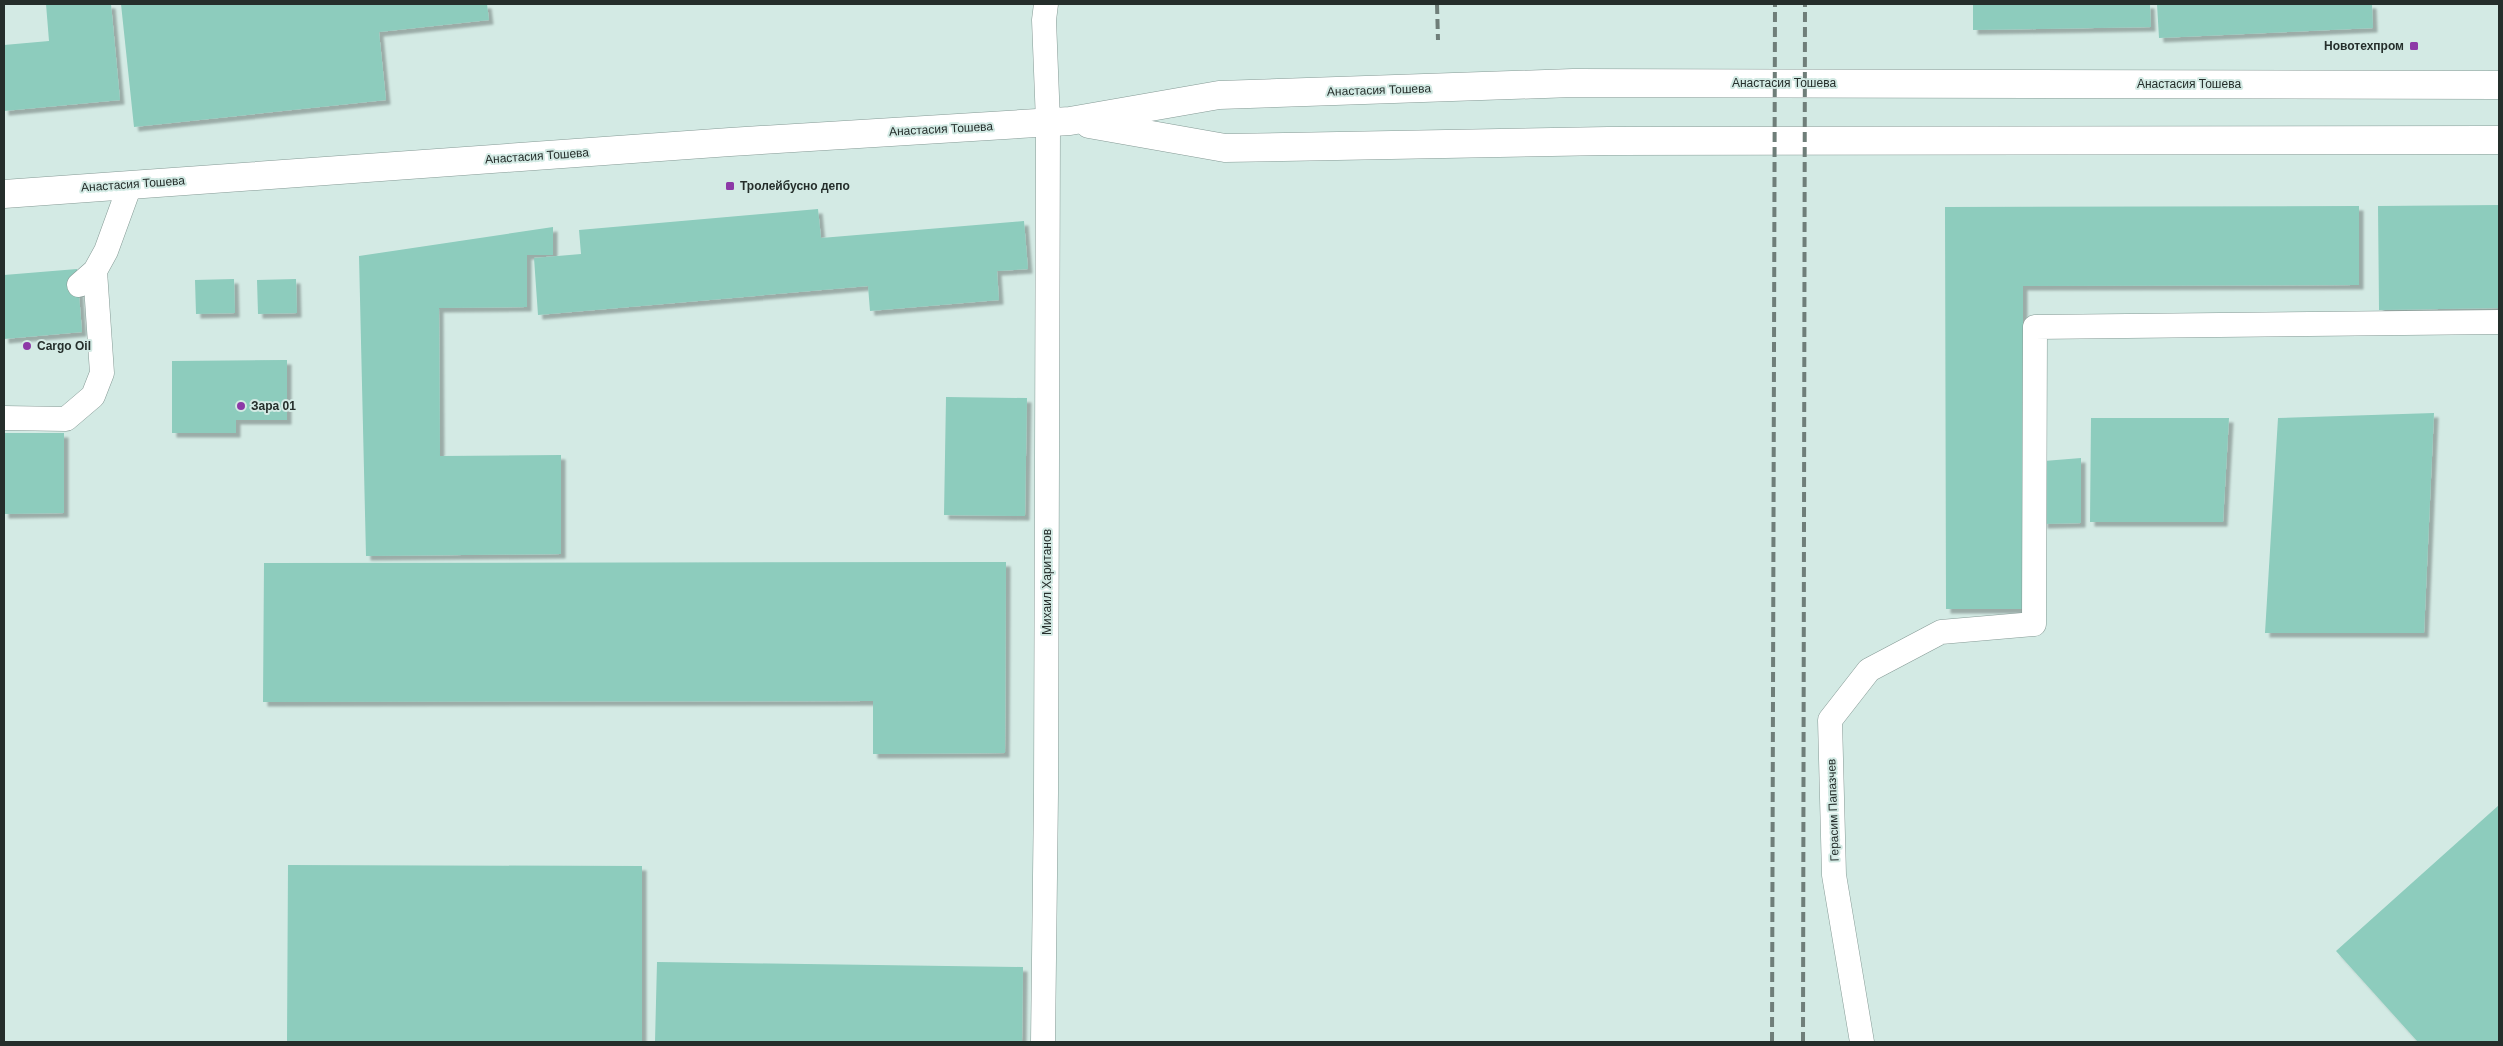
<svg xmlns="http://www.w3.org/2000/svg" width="2503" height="1046" font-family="Arial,sans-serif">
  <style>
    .building { fill: #8dccbd; filter: url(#shadow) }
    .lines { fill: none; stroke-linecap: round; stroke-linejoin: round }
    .service-casing { stroke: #859a95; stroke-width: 25 }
    .secondary-casing { stroke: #859a95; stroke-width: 29 }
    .service { stroke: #fff; stroke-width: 24 }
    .secondary { stroke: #fff; stroke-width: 28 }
    .rail { stroke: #6f7e79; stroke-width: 4; stroke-dasharray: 10 5; stroke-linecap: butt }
    .poi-dot { fill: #8d39a7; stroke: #d3eae4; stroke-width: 2 }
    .labels { text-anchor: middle; stroke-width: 4; stroke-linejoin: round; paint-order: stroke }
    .poi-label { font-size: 12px; font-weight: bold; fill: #252e2b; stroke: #d3eae4; text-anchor: start }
    .street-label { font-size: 12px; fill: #252e2b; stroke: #d3eae4 }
  </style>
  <defs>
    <filter id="shadow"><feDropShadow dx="4.5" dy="4.5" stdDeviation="1" flood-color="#0004"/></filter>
  </defs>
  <rect width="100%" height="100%" fill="#d3eae4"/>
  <path class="building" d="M46 4H111L120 100 4 111V45L49 41Z
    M121 4H487L489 20 379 32 386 100 134 127Z
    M1973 4H2150L2151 27 1973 30Z
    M2157 4H2372L2373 28 2159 38Z
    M2499 205V308L2379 310 2378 206Z
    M2359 206V285L2023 286V609H1946L1945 207Z
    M818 209 821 238 1024 221 1028 269 997 271 999 300 870 311 868 286 538 315 534 258 581 254 579 230Z
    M553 227V255H527V307L439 308 440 456 561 455V554L366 556 359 256Z
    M77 269 82 332 4 339V275Z
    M234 279 235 313 196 314 195 280Z
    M296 279 297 313 258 314 257 280Z
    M287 360V420H236V433H172V361Z
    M946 397 1027 398 1025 516 944 515Z
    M2434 413 2424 633H2265L2278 418Z
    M2091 418H2229L2223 522H2090Z
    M4 433H64V513L4 514Z
    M2081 458V523L2043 524 2044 461Z
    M1006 562 1005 753 873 754V701L263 702 264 563Z
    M2499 805V1042H2418L2336 951Z
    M288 865 642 866V1042H287Z
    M657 962 1023 967 1022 1042H655Z"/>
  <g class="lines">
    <g class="service-casing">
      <path id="service" d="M79 285 95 271 106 251 130 185
        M4 418 66 419 93 396 102 373 95 271
        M1043 1042 1046 793 1048 122 1044 20 1046 4
        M1862 1042 1834 875 1830 720 1869 670 1941 632 2034 624 2035 327 2499 322"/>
    </g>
    <g class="secondary-casing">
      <path id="secondary" d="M1089 124 1225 148 1608 141 2499 140
        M4 194 730 142 1070 121 1219 95 1573 83 2499 85"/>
    </g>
    <use href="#service" class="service"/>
    <use href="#secondary" class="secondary"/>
    <path class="rail" d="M1437 4 1438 40
      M1772 1042 1775 4
      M1803 1042 1805 4"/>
  </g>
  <g class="poi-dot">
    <rect x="2409" y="41" width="10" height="10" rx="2.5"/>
    <rect x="725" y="181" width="10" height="10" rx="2.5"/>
    <circle cx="27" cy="346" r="5"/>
    <circle cx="241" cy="406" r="5"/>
  </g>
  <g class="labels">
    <g class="poi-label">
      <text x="2404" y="50" text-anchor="end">Новотехпром</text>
      <text x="740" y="190">Тролейбусно депо</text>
      <text x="37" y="350">Cargo Oil</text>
      <text x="251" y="410">Зара 01</text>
    </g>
    <g class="street-label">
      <text x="1784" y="87">Анастасия Тошева</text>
      <text x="2189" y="88">Анастасия Тошева</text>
      <text transform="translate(1379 90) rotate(-2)" y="4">Анастасия Тошева</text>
      <text transform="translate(941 129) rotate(-3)" y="4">Анастасия Тошева</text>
      <text transform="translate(537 156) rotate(-4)" y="4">Анастасия Тошева</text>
      <text transform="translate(133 184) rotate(-4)" y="4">Анастасия Тошева</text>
      <text transform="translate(1047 582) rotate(-90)" y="4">Михаил Хаританов</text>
      <text transform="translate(1833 810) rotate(-92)" y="4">Герасим Папазчев</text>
    </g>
  </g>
  <rect width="2503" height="1046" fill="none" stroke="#252e2b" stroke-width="10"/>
</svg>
